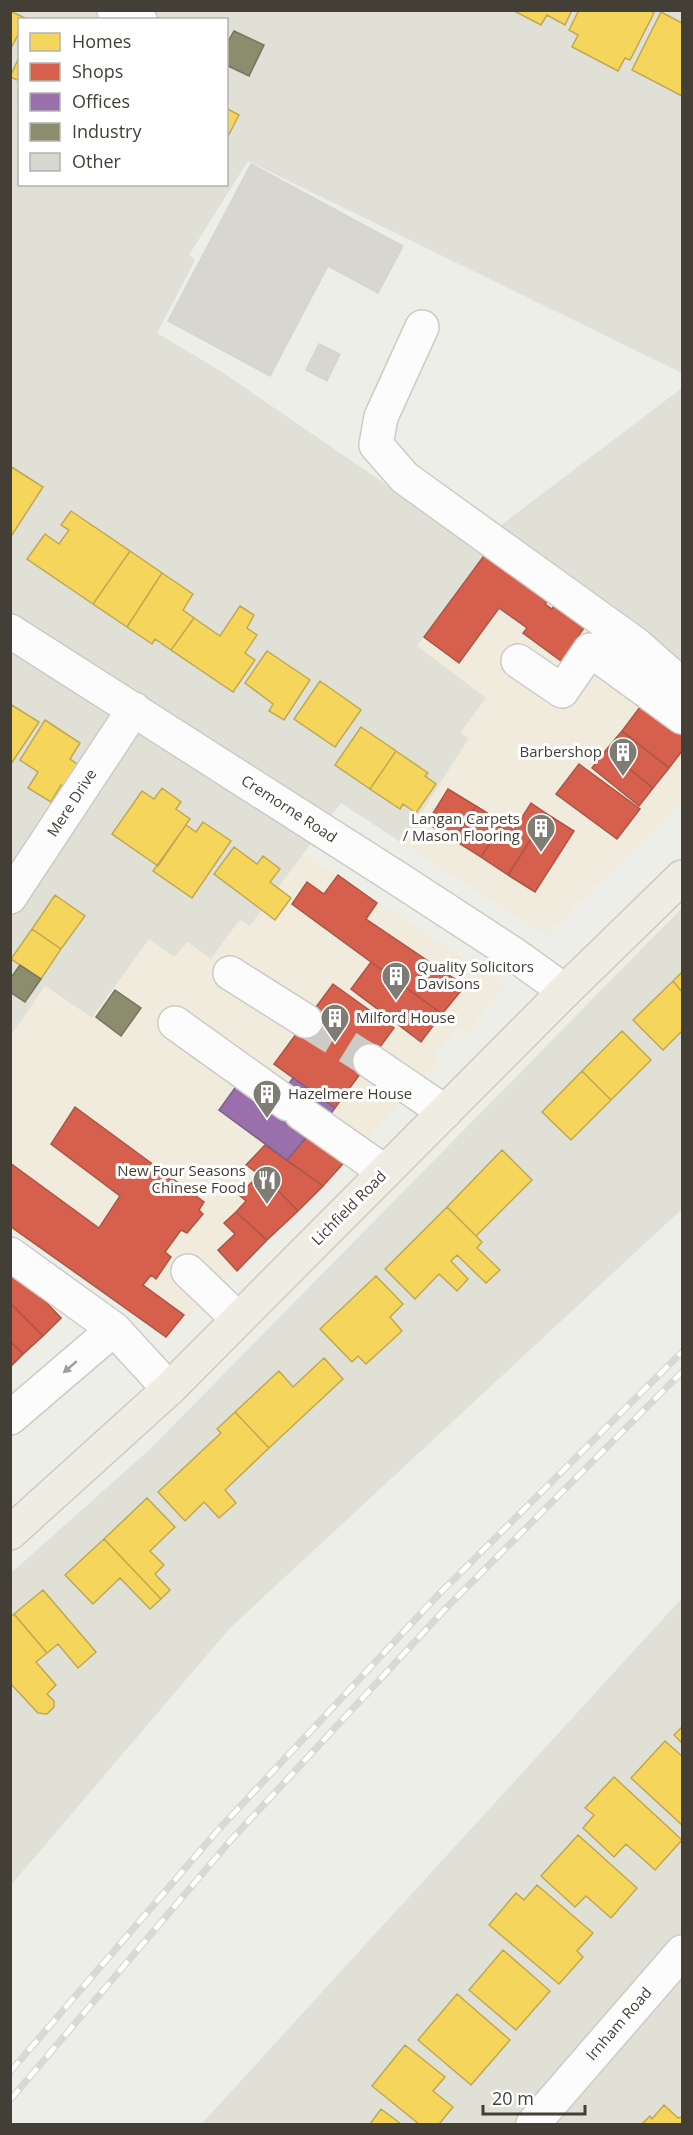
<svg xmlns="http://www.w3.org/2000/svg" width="693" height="2135" font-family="'Open Sans',sans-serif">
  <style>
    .residential { fill: #e1e0d6; fill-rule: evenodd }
    .commercial { fill: #f0ebdd }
    .homes { fill: #f6d55c; stroke: #c0a851; stroke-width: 1.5 }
    .shops { fill: #d6604d; stroke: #aa5646; stroke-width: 1.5 }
    .offices { fill: #9970ab; stroke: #7f6188; stroke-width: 1.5 }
    .industry { fill: #8c8c6e; stroke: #76755d; stroke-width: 1.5 }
    .building { fill: #d7d6d1; stroke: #d6d5cf; stroke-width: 1.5 }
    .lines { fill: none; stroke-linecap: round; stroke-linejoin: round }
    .minor-tunnel { stroke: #cccbc5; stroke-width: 33; stroke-dasharray: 33 16; stroke-linecap: butt }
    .minor-casing { stroke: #cccbc6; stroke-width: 36 }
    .major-casing { stroke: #cecbb8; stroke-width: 36 }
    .minor { stroke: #fcfcfc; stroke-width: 33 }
    .major { stroke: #efede3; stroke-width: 33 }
    .rail-casing { stroke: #d8d8d7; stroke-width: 7 }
    .rail { stroke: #fff; stroke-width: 4.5; stroke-dasharray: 14; stroke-linecap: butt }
    .oneway { fill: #a09e99 }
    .labels { text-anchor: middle; stroke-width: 6; stroke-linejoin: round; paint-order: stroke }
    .poi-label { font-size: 15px; fill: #433f36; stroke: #fff; text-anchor: end }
    .street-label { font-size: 15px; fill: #433f36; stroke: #fff }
  </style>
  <rect width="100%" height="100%" fill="#eeeee9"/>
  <path class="residential" d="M11 11H682V373L248 161 189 255 195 260 157 333 222 372 486 553V698L461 733 470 738 402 843 341 803 250 926 240 920 211 959 174 957 149 940 92 1018 45 986 11 1037ZM20 20H226V184H20Z
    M682 388V677L493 531Z
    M682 908V1209L230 1628 11 1885V1573L149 1450Z
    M682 1598V2124H201L206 2119Z"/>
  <path class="commercial" d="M486 553 682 700V802L545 935 402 843 469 738 460 733 486 698 417 646Z
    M304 854 505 985 467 1033 459 1027 434 1055 440 1061 323 1186 168 1337 84 1278 11 1231 10 1037 45 986 92 1018 149 939 174 957 187 942 211 959 240 920 250 926Z"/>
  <path class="homes" d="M517 10H572L565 25 547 15 541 25 516 12Z
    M579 10H649L654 13 630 60 625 58 618 71 572 47 578 35 569 30Z
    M10 11 25 18 20 20V31L10 50Z
    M661 12 682 23V96L632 70Z
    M20 55V81L10 77Z
    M226 108 239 115 226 140Z
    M10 466 43 487 10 538Z
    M71 511 130 551 93 604 27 559 45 534 59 544 69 530 61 525Z
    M130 551 162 573 127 627 93 604Z
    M162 573 193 594 183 610 194 618 171 650 155 639 152 644 127 627Z
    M240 606 254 615 247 628 257 635 245 653 255 660 233 692 171 650 194 618 220 636Z
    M267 651 310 680 284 720 269 711 273 704 245 683Z
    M320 681 361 710 335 747 294 719Z
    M10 704 39 722 11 764H10Z
    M45 720 80 743 70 759 80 766 66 789 61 785 51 802 28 788 38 772 20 760Z
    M361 727 396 751 370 789 335 765Z
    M396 751 428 773 425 776 436 784 416 813 403 804 400 809 370 789Z
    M162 788 181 802 176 809 190 819 158 866 112 834 142 791 154 799Z
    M203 822 231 841 192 898 153 871 186 825 196 832Z
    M234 847 257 864 263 856 280 869 270 882 291 898 275 920 214 874Z
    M55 895 85 916 61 949 32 929Z
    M32 929 61 949 41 979 11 959Z
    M682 972V992L673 981Z
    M673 981 682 992V1031L663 1050 633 1020Z
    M622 1031 651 1060 611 1100 582 1071Z
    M582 1071 611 1100 571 1140 542 1112Z
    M502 1150 532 1180 476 1236 447 1207Z
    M447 1207 482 1242 477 1248 500 1270 486 1283 457 1255 451 1261 468 1279 457 1291 439 1274 415 1299 385 1269Z
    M14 1269 61 1318 10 1367V1272Z
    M376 1276 403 1304 390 1317 402 1331 366 1364 358 1356 352 1362 320 1329Z
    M324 1358 343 1379 269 1448 235 1412 279 1371 293 1387Z
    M235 1412 269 1448 225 1490 236 1503 219 1518 204 1502 185 1521 158 1492 221 1433 217 1429Z
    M147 1498 175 1527 150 1551 164 1565 155 1574 170 1590 161 1599 104 1539Z
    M104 1539 161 1599 150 1609 120 1578 93 1604 65 1575Z
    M43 1590 96 1652 78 1668 58 1644 47 1653 14 1614Z
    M14 1614 47 1653 36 1662 56 1685 47 1694 54 1701V1707L47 1714 38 1713 10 1683V1617Z
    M682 1727V1743L674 1735Z
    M665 1741 682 1756V1825L631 1778Z
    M614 1777 682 1840 655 1870 626 1844 614 1857 583 1828 594 1815 585 1808Z
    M578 1835 637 1888 611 1918 586 1896 575 1907 541 1876Z
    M537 1885 593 1933 577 1951 583 1957 559 1984 489 1925 516 1893 524 1900Z
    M503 1950 550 1991 516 2030 469 1990Z
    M457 1994 510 2040 471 2085 418 2040Z
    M405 2045 445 2077 433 2091 453 2107 439 2124H419L372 2086Z
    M664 2105 678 2118 682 2117V2124H642L650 2116 652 2119Z
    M381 2109 401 2124H370Z"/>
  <path class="shops" d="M486 553 549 599 545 604 552 609 554 606 584 628 561 661 523 633 527 628 499 608 459 663 424 637Z
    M643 703 682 727V751L669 768 622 731Z
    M622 731 669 768 653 788 606 750Z
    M606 750 653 788 639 806 592 768Z
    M579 764 640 809 617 839 556 794Z
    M448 789 476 806 454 840 427 823Z
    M531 803 547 814 508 875 481 857 503 823 514 830Z
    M476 806 503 823 481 857 454 840Z
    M547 814 574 831 535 892 508 875Z
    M338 875 377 903 366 919 465 986 442 1014 292 904 307 882 324 894Z
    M371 962 442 1014 421 1042 351 989Z
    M333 984 394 1028 335 1108 274 1064Z
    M75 1107 204 1202 199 1210 203 1214 187 1233 181 1230 165 1252 171 1257 156 1279 151 1275 143 1285 184 1315 166 1337 10 1226V1163L99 1228 120 1196 51 1144Z
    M314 1128 349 1157 323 1186 287 1160Z
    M265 1145 323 1186 298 1211 270 1182 246 1165Z
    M258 1176 270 1182 298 1211 267 1240 236 1212 246 1201 239 1195Z
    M236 1212 267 1240 237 1271 218 1250 235 1234 224 1223Z
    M14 1269 61 1318 43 1336 10 1303V1272Z
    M10 1303 43 1336 23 1354 10 1341Z
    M10 1341 23 1354 10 1367Z"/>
  <path class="offices" d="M242 1078 284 1090 293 1078 335 1108 325 1122 314 1128 287 1160 219 1110Z"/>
  <path class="industry" d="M234 31 264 45 249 76 226 65V45Z
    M20 965 41 979 25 1002 10 992V979Z
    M115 990 141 1008 121 1036 96 1017Z"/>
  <path class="building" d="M251 164 403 246 378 293 328 266 270 376 168 321Z
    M319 344 340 354 327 381 306 370Z"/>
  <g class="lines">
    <path class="minor-tunnel" d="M306 1021 370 1061"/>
    <g class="minor-casing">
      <path id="minor" d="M114 10 140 20
        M422 327 381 417 376 445 405 478 637 645 682 685
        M10 631 400 880 512 953 565 991
        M518 661 562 691 590 650 682 717
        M10 897 134 709
        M230 973 306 1021
        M175 1023 288 1104
        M370 1061 445 1112
        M301 1113 385 1172
        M10 1254 114 1329 169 1389
        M188 1271 238 1319
        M10 1418 114 1329
        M533 2124 682 1952"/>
    </g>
    <g class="major-casing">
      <path id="major" d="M10 1533 169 1389 565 991 682 877"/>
    </g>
    <use href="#minor" class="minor"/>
    <use href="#major" class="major"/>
    <g class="rail-casing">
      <path id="rail" d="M10 2072 218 1830 439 1594 682 1352
        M10 2100 231 1840 448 1606 682 1372"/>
    </g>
    <use href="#rail" class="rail"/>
  </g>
  <defs><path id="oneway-solid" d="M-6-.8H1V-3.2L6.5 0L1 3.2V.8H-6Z" transform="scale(1.5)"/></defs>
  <use class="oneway" href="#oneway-solid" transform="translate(70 1367) rotate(139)"/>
  <defs>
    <g id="building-pin" transform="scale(1.5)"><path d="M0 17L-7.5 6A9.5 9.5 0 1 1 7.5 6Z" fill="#7f7c75" stroke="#fff"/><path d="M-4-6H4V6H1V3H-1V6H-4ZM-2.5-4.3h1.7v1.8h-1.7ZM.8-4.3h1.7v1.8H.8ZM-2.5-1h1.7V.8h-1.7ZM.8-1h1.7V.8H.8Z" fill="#fff"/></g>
    <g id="restaurant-pin" transform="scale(1.5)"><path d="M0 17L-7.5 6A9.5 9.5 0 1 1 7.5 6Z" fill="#7f7c75" stroke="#fff"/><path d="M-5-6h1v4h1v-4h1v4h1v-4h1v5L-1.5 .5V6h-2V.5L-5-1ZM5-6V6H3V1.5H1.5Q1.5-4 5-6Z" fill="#fff"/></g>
  </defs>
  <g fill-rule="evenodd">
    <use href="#building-pin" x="623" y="752"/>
    <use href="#building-pin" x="541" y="828"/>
    <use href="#building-pin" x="396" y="976"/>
    <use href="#building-pin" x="335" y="1018"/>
    <use href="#building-pin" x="267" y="1094"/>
    <use href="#restaurant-pin" x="267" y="1180"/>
  </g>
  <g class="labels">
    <g class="poi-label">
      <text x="602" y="757">Barbershop</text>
      <text x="520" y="824">Langan Carpets<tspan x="520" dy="17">/ Mason Flooring</tspan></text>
      <text x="417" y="972" text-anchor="start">Quality Solicitors<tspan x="417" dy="17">Davisons</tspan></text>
      <text x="356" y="1023" text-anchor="start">Milford House</text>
      <text x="288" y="1099" text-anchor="start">Hazelmere House</text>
      <text x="246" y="1176">New Four Seasons<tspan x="246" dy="17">Chinese Food</tspan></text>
    </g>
    <g class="street-label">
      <text transform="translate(72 803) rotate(-57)" y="5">Mere Drive</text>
      <text transform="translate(289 809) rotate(33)" y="5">Cremorne Road</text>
      <text transform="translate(349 1208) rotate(-45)" y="5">Lichfield Road</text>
      <text transform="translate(619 2024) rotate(-49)" y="5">Irnham Road</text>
    </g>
  </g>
  <rect width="693" height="2135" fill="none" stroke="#433f36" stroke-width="24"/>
  <rect x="18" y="18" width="210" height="168" fill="#ffffff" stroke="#b4b2af" stroke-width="1.5"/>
  <rect x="30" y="33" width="30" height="18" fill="#f6d55c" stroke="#b4b2af" stroke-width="1.5"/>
  <text x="72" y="48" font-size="18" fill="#433f36">Homes</text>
  <rect x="30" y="63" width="30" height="18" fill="#d6604d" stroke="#b4b2af" stroke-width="1.5"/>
  <text x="72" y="78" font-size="18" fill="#433f36">Shops</text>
  <rect x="30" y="93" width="30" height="18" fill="#9970ab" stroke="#b4b2af" stroke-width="1.5"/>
  <text x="72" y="108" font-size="18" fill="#433f36">Offices</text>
  <rect x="30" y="123" width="30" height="18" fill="#8c8c6e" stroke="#b4b2af" stroke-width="1.5"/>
  <text x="72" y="138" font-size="18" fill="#433f36">Industry</text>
  <rect x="30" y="153" width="30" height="18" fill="#d7d6d1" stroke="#b4b2af" stroke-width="1.5"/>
  <text x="72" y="168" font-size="18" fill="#433f36">Other</text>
  <path d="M483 2105v9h102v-9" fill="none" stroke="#433f36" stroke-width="3"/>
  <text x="492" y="2105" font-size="18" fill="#433f36" stroke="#ffffff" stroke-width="4.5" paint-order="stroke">20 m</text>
</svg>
